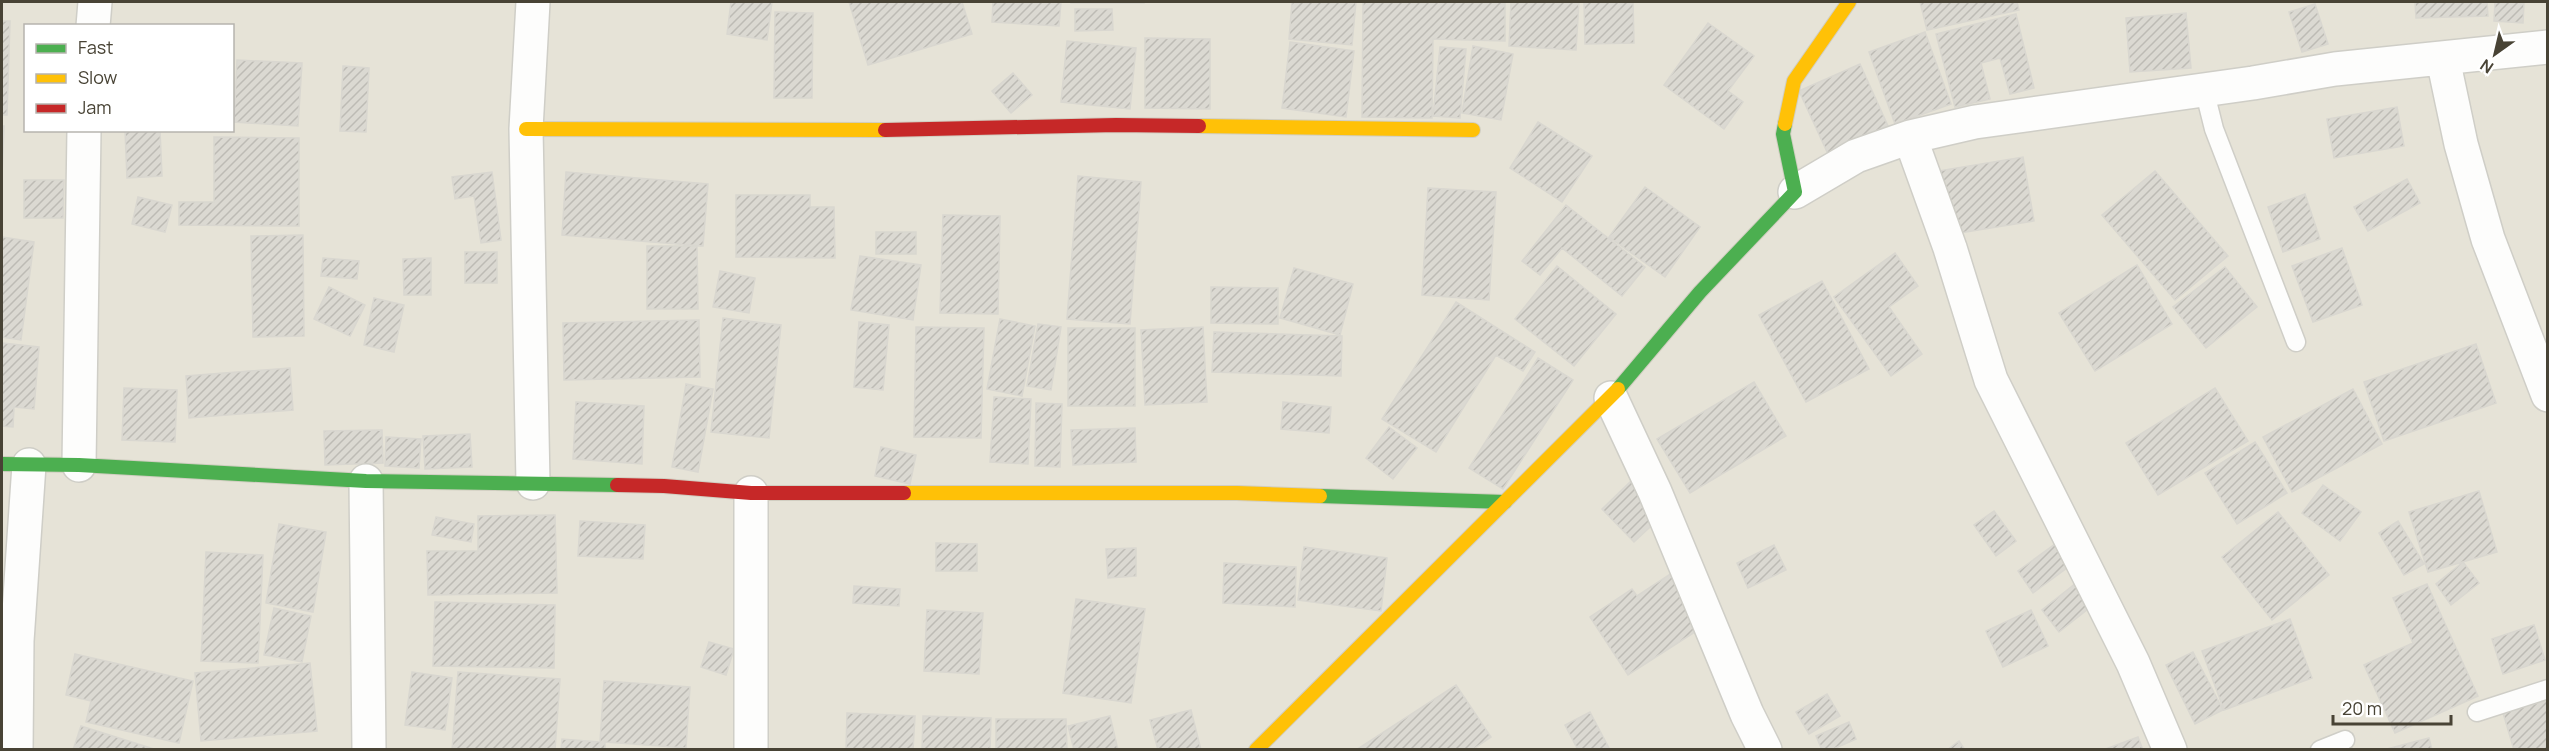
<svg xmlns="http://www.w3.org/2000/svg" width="2549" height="751" font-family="Manrope,sans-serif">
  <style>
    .residential { fill: #e6e3d7; fill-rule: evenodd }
    .building { fill: url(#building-hatch); stroke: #d9d7d0; stroke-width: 1.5 }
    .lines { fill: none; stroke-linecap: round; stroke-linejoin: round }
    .lane-casing { stroke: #cfcec7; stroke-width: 21 }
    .street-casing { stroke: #cfcec7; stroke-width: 36 }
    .fast-casing { stroke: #d1cec1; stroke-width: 16 }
    .slow-casing { stroke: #d1cec1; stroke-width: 16 }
    .jam-casing { stroke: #d1cec1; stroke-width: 16 }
    .lane { stroke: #fdfdfc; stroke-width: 18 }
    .street { stroke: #fdfdfc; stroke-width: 33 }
    .fast { stroke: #4caf50; stroke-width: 14 }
    .slow { stroke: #ffc107; stroke-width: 14 }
    .jam { stroke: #c62828; stroke-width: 14 }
  </style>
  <defs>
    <pattern id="building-hatch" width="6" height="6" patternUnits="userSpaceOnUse" patternTransform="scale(1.5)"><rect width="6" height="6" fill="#dbd9d2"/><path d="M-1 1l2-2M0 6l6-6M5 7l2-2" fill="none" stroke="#bdbbb5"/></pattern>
  </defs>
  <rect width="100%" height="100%" fill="#f1f0ea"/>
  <path class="residential" d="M2 2H2547V749H2ZM26 26H232V130H26Z"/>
  <path class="building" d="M731 2H772L767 40 727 34Z
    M849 2H962L972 34 868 65Z
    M993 2H1061L1059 26 992 22Z
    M1071 2H1144V3H1071Z
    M1292 2H1356L1352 45 1289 39Z
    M1363 2H1505V41L1433 39 1432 118 1362 117Z
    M1511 2H1579L1576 50 1509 46Z
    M1584 2H1633L1634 43 1585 44Z
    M1920 2H2017L2019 10 1927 30Z
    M2415 2H2487L2488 16 2416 18Z
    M2495 2H2524L2523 23 2494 21Z
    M2315 4 2328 44 2302 52 2289 12Z
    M1075 9H1112L1113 30 1075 31Z
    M775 12 813 13 812 98H774Z
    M2186 13 2191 68 2130 72 2126 18Z
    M2016 14 2034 88 2010 94 2000 58 1981 63 1990 99 1955 107 1936 34Z
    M2 21H10L7 115H2Z
    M1708 23 1754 56 1728 91 1743 102 1724 129 1664 85Z
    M1925 32 1951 104 1895 124 1869 52Z
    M1145 38 1210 39V109L1145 108Z
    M1067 41 1136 48 1130 109 1061 102Z
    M1290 42 1354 51 1346 117 1282 108Z
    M1473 46 1513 54 1501 120 1462 113Z
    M1440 47 1466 49 1460 118 1433 116Z
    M237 60 302 63 298 126 234 122Z
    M1860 64 1888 126 1828 154 1799 91Z
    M343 66 369 68 366 132 340 131Z
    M1013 73 1032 95 1011 113 992 91Z
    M2397 107 2404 146 2334 158 2327 119Z
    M1538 122 1592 156 1562 202 1510 168Z
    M2 126H4L2 177Z
    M125 130H160L162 176 127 178Z
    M214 137 299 138V226L179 225V202H214Z
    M2023 157 2034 221 1948 235 1938 171Z
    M2155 171 2228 256 2175 300 2102 215Z
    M492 172 501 240 481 243 474 196 455 199 452 177Z
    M566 172 708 184 703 246 562 235Z
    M1078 176 1141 182 1130 324 1067 319Z
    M2407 179 2420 203 2368 231 2354 207Z
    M24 180H64L63 218H24Z
    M1645 187 1700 227 1665 277 1609 237Z
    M1428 188 1496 192 1489 300 1422 295Z
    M2305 194 2320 239 2283 252 2268 207Z
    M736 195H810V207H834L835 258 736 257Z
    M138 197 172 205 165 232 132 224Z
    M1566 205 1645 267 1622 296 1562 248 1540 275 1522 261Z
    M943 215 1000 216 998 314 940 313Z
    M876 232H916V254H876Z
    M303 235 304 336 253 337 251 236Z
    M2 237 34 242 21 340 2 337Z
    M647 246H697L698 309H647Z
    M2342 248 2362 305 2313 322 2292 266Z
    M465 252H497V283H465Z
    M1895 253 1918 286 1889 307 1922 354 1891 376 1834 297Z
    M860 256 921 265 913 320 851 310Z
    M323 258 359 261 357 279 321 276Z
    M431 258V295H404L403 259Z
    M2137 265 2172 324 2095 371 2059 313Z
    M1557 266 1616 314 1574 366 1515 319Z
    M2225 267 2257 307 2206 348 2173 307Z
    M1294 268 1353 284 1340 335 1280 318Z
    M720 271 755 278 749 313 713 307Z
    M1822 281 1869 369 1806 402 1759 315Z
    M329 287 365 305 350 336 314 319Z
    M1211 287 1278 288V324L1211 323Z
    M374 298 404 305 394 352 364 345Z
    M1456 302 1535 352 1523 371 1496 355 1436 452 1382 419Z
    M723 318 781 325 769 438 711 432Z
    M1000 319 1035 326 1022 396 987 389Z
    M699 320 700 377 564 380 563 323Z
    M859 322 889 325 883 390 854 387Z
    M1038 324 1061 327 1051 390 1027 386Z
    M916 327 984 328 981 438 914 437Z
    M1203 327 1207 402 1145 405 1141 330Z
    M1068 328H1135V406H1068Z
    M1214 332 1342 336 1341 376 1212 372Z
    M2 343 39 347 34 409 14 407 13 427 2 426Z
    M2476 344 2496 403 2384 441 2364 382Z
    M1538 358 1573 380 1503 489 1469 468Z
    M290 368 293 410 189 418 186 376Z
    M1754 382 1786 436 1690 493 1657 439Z
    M686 384 713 389 698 472 672 467Z
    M124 388 177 390 175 442 122 440Z
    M2215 388 2248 441 2158 495 2126 443Z
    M2353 389 2382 444 2292 492 2263 437Z
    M994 397 1031 399 1028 464 990 462Z
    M576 402 644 406 642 464 573 459Z
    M1283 402 1331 407 1329 433 1281 429Z
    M1036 403 1062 404 1060 467 1035 466Z
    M1389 427 1417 448 1393 479 1366 458Z
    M1135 428 1136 462 1073 465 1071 430Z
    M382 430 383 463 325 465 324 431Z
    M470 434 472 467 425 469 423 436Z
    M386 437 421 439 419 468 385 466Z
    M2255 442 2287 493 2237 524 2205 473Z
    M881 447 916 455 910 484 875 476Z
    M1631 481 1663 515 1634 542 1602 509Z
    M2323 485 2361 512 2340 541 2302 513Z
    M2479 491 2497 552 2428 572 2409 512Z
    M1994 511 2016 541 1996 556 1974 525Z
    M2278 512 2329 575 2272 620 2222 557Z
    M555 515 557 593 428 595 427 551H478V516Z
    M436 517 474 524 471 542 432 535Z
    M580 521 645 525 643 559 578 556Z
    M2398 521 2424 564 2404 575 2379 533Z
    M279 524 326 532 313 612 266 603Z
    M936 543 977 544V571H936Z
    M2055 544 2071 565 2033 593 2018 571Z
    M1774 545 1786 570 1748 588 1737 563Z
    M1304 547 1387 558 1381 611 1298 600Z
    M1136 548V576L1108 578 1106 549Z
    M206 552 263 555 258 663 201 661Z
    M2463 562 2479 583 2451 605 2436 584Z
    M1224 563 1296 567 1295 607 1223 603Z
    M1678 569 1712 621 1628 675 1590 617 1632 589 1637 596Z
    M2076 583 2093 605 2059 632 2042 610Z
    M2427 584 2478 696 2395 733 2364 665 2413 643 2393 598Z
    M854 586 900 589 899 606 853 603Z
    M1076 599 1145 609 1131 703 1063 693Z
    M435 602 555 605 554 668 433 666Z
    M274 608 311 616 302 662 264 655Z
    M927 610 983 613 979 674 924 671Z
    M2031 610 2048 646 2003 667 1986 631Z
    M2290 619 2312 678 2224 710 2202 651Z
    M2534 625 2545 660 2503 674 2492 639Z
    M709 642 734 649 726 675 701 667Z
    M2193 652 2223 710 2195 724 2166 665Z
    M75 654 193 681 179 743 86 722 91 701 66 695Z
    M310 663 317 731 201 741 195 673Z
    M412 672 452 678 445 730 405 725Z
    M458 672 560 679 555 750H452Z
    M604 681 690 687 686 748 605 742V750H561L562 739 600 742Z
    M1456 685 1491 737 1472 750H1356Z
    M1827 694 1840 716 1809 734 1796 712Z
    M2548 700V750H2514L2503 713Z
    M1191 710 1201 750H1158L1150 720Z
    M1590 712 1610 750H1578L1565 725Z
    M847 713 915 716 913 750H846Z
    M923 716 991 718 990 750H922Z
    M1110 716 1118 750H1074L1068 726Z
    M996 719H1066L1067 750H996Z
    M1849 722 1856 739 1831 750H1822L1816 736Z
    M81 726 157 750H73Z
    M2138 737 2143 750H2103Z
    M2429 738 2432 750H2383Z
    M1959 741 1965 750H1947Z"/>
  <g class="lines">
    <g class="lane-casing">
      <path id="lane" d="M2204 89 2214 129 2296 342
        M2477 712 2548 689
        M2320 750 2345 740"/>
    </g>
    <g class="street-casing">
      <path id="street" d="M93 26 95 2
        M2443 59 2461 144 2488 239 2548 395
        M1910 137 1950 248 1991 380 2133 663 2170 750
        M1795 192 1856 156 1910 137 1975 122 2253 83 2335 69 2548 47
        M1611 398 1655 492 1747 714 1765 750
        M79 465 84 130
        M366 481 369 750
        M533 483 526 129 533 2
        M751 493V750
        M16 750 17 641 29 465"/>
    </g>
    <g class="fast-casing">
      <path id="fast" d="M1618 389 1700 292 1795 192 1783 134 1785 124
        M2 464 79 465 366 481 617 485
        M1320 496 1505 502"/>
    </g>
    <g class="slow-casing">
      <path id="slow" d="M1785 124 1794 81 1849 2
        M1199 126 1473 130
        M526 129 885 130
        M904 493H1237L1320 496
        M1256 750 1618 389"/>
    </g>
    <g class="jam-casing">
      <path id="jam" d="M885 130 1116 125 1199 126
        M617 485 664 486 751 493H904"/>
    </g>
    <use href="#lane" class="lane"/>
    <use href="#street" class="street"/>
    <use href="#fast" class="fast"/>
    <use href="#slow" class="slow"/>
    <use href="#jam" class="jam"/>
  </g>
  <rect width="2549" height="751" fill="none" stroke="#484335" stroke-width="6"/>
  <rect x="24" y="24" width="210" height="108" fill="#ffffff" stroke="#b6b4ae" stroke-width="1.5"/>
  <rect x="36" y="44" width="30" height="9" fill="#4caf50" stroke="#b6b4ae" stroke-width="1.5"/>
  <text x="78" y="54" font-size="18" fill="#484335">Fast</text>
  <rect x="36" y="74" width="30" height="9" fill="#ffc107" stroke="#b6b4ae" stroke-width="1.5"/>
  <text x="78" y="84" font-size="18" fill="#484335">Slow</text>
  <rect x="36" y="104" width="30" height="9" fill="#c62828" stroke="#b6b4ae" stroke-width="1.5"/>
  <text x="78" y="114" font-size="18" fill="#484335">Jam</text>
  <g transform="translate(2495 54) rotate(214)" stroke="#ffffff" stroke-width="4.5" paint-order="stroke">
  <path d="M0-4.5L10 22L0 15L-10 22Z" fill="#484335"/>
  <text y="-9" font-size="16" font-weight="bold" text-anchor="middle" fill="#484335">N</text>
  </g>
  <path d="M2333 715v9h118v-9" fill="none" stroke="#484335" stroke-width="3"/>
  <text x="2342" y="715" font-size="18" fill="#484335" stroke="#ffffff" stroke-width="4.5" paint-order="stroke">20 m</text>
</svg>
